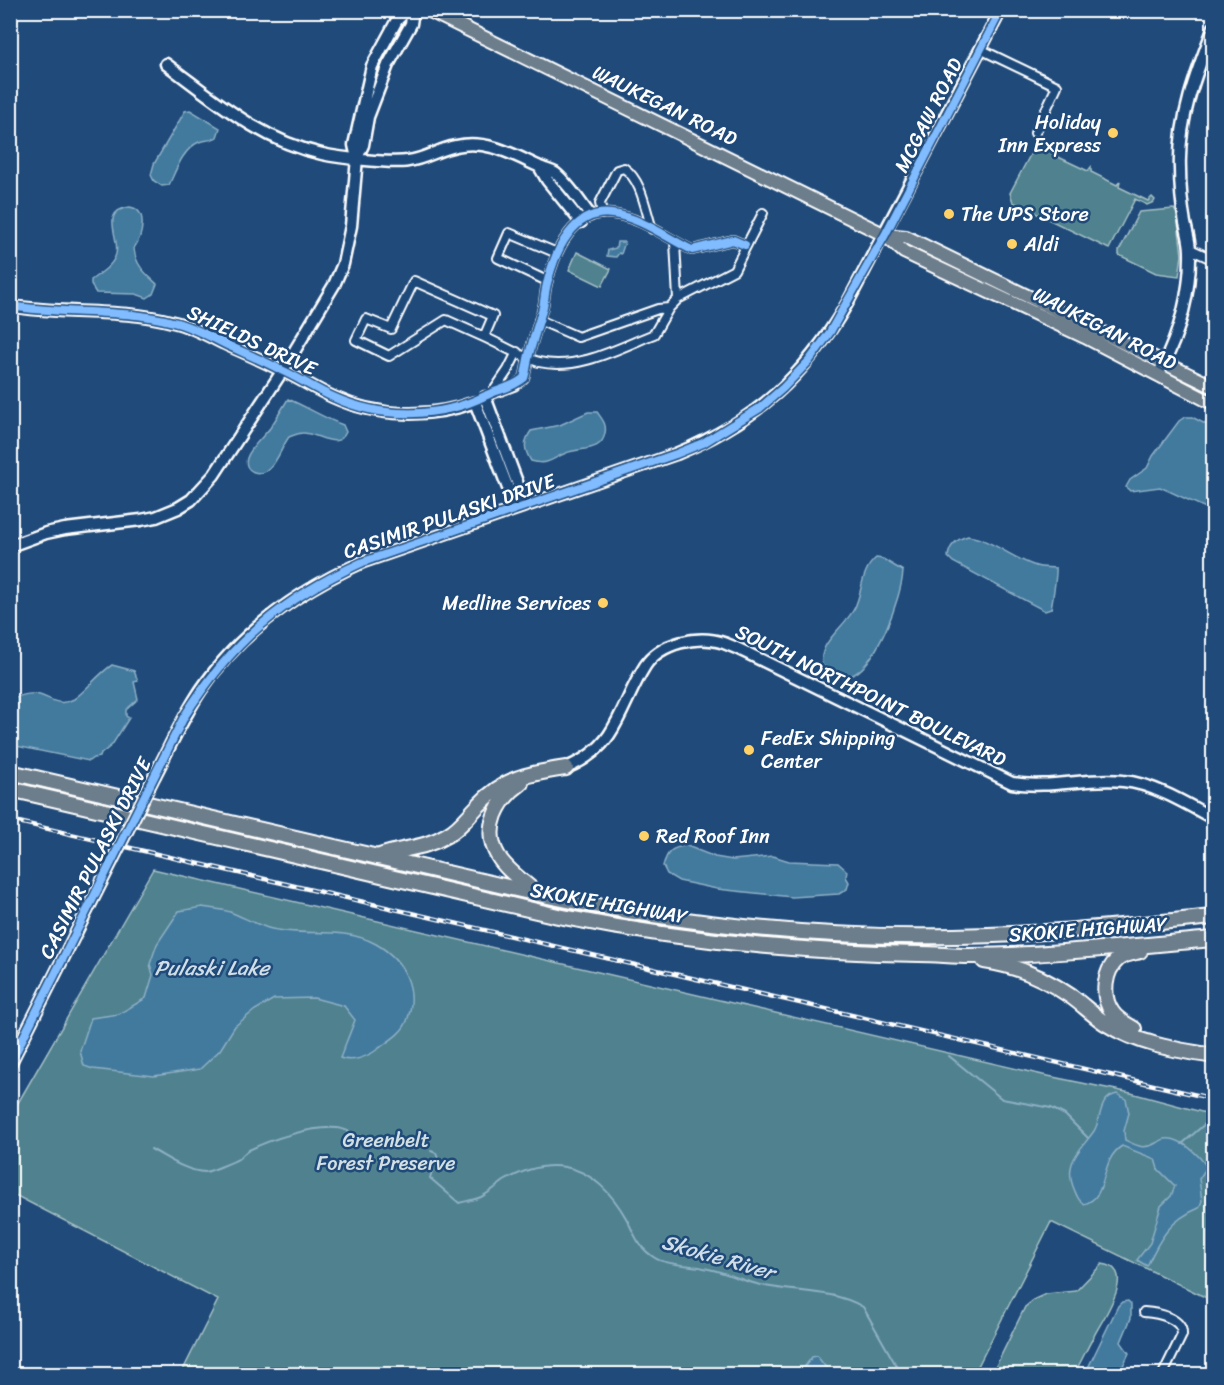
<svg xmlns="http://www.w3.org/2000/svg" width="1224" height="1385" font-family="Sriracha,sans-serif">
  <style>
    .green { fill: #4f828e; stroke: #a7c0c6; stroke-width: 1.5 }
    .water { fill: #427a9e; stroke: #8eafc5; stroke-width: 1.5 }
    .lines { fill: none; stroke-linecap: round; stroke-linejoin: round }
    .stream { stroke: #8eafc5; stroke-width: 2 }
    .street-casing { stroke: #fff; stroke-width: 12 }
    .secondary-casing { stroke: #fff; stroke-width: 15 }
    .primary-casing { stroke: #fff; stroke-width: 16 }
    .highway-casing { stroke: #fff; stroke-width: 18 }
    .street { stroke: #1f4a7a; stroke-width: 8 }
    .secondary { stroke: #1f4a7a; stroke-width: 10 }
    .primary { stroke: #6c7d8b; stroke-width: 12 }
    .highway { stroke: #6c7d8b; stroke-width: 14 }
    .rail-casing { stroke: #fff; stroke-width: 4.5 }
    .rail { stroke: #1f4a7a; stroke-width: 2; stroke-dasharray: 7; stroke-linecap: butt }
    .secondary-bridge-casing { stroke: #fff; stroke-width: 15; stroke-linecap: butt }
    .secondary-bridge { stroke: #1f4a7a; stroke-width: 10 }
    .cycleway-casing { stroke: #1f4a7a; stroke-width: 11 }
    .cycleway { stroke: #80bcff; stroke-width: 8 }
    .poi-dot { fill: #ffd166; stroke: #1f4a7a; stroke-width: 2 }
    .labels { text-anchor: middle; stroke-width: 5; stroke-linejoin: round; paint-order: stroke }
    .street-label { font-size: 20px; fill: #fff; stroke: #1f4a7a }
    .poi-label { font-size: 20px; fill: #fff; stroke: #1f4a7a; text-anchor: start }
    .park-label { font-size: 20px; fill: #d3e0e3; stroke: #1f4a7a }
    .water-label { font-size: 21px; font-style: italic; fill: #d0dee7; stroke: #1f4a7a }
  </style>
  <rect width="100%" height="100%" fill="#1f4a7a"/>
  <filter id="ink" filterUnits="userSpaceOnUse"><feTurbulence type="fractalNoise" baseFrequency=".0167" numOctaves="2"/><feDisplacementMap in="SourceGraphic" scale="12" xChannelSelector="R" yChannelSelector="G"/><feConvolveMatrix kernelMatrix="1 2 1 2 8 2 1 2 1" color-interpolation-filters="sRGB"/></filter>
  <g filter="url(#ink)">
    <path class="green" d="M1038 140 1054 148 1052 154 1088 171 1091 167V172L1117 185 1120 181 1119 187 1148 201 1152 197 1155 200 1154 202 1147 205 1135 199 1109 249 1013 202 1010 193Z
      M1174 209 1177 214 1182 255 1179 276 1156 273 1119 255V251L1139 212Z
      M577 252 611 269 602 286 569 270Z
      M153 869 1043 1075 1131 1093 1213 1115V1301L1051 1222 974 1374H181L218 1300 11 1193V1115Z
      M1102 1264C1140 1268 1101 1321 1094 1336 1087 1348 1081 1362 1074 1374H992L1025 1307 1035 1299 1046 1294 1076 1291Z"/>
    <path class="water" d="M190 110 220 128 217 137C211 141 205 140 199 142 183 149 176 170 169 185L162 186 154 181 151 175 154 164 185 111Z
      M130 207C149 210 142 237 134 248 135 265 146 274 157 284L153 294 147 298 136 294 96 293 91 285V280C99 274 111 267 115 257 123 240 97 211 130 207Z
      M617 242H625L621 254 619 253 616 257 607 256 608 250 616 248Z
      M288 399C307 407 324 418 343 425L346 432C338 451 318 433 303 433 299 433 294 435 289 437 282 446 278 461 269 469 260 477 243 472 247 458 250 448 263 437 270 428 276 419 282 409 288 399Z
      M588 412H597C602 419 607 424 605 433 602 453 580 447 566 453 551 459 548 466 531 461 524 450 523 442 531 431L560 425Z
      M1185 417H1192L1213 428V509L1210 510 1160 487 1130 491 1126 487 1130 480 1147 468 1153 456 1179 421Z
      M968 536C993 540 1013 559 1036 566 1042 568 1049 567 1056 568 1057 572 1052 603 1051 609L1045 611 953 562 948 557C949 546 957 539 968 536Z
      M876 558 883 559 903 571C902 596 876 668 850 676 838 680 830 672 822 665 818 642 844 628 854 609 863 593 860 571 876 558Z
      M112 665 134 671 138 681 134 682 138 699 126 710V716L129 718 112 745 101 754 100 757 93 758 89 761 11 745V699C17 697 26 693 33 694 48 694 56 709 74 699 85 692 98 674 112 665Z
      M687 846 715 857 733 860 773 856 789 861 838 863 847 871 846 877 849 882 847 889 839 894 792 897 717 889 679 881 667 874 663 866C667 852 671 847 687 846Z
      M203 907C212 909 222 909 230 912 243 917 255 924 268 928 303 938 343 925 376 944 404 960 419 989 407 1021 402 1034 388 1041 378 1049 367 1057 352 1063 340 1058L355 1020 344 1006 314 998 274 999 255 1010 235 1026 220 1050 200 1069 154 1076 93 1069 84 1066 80 1051 91 1018 119 1014 146 998 153 975 150 964 157 944 179 911Z
      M1117 1094 1126 1099 1129 1113 1124 1131 1125 1140C1137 1146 1144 1150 1156 1143 1157 1143 1163 1139 1165 1139 1180 1136 1199 1155 1207 1167L1199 1179 1202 1201 1199 1208C1170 1220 1160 1238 1147 1266L1137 1260 1150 1243 1161 1206 1171 1196 1175 1186 1158 1169 1155 1159 1122 1146C1098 1161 1110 1197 1084 1204 1078 1200 1077 1196 1074 1189 1063 1162 1080 1151 1094 1131 1102 1118 1098 1098 1117 1094Z
      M1128 1301 1131 1304V1318L1121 1342 1129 1353 1119 1374H1085L1118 1306 1122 1302Z
      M817 1356 831 1374H799L812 1357Z"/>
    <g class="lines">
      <path class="stream" d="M949 1056 1002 1099 1051 1108 1065 1115 1088 1138
        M1182 1144 1206 1123 1214 1121
        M151 1149C168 1158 185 1171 205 1172 209 1172 235 1161 238 1159 242 1156 245 1152 249 1150 271 1139 312 1126 337 1128 346 1129 355 1135 363 1137 378 1142 392 1145 407 1149
        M431 1151 436 1153 438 1159 433 1167 430 1178 459 1203C466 1201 474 1200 481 1197 489 1193 497 1186 504 1181 523 1170 543 1163 565 1167 592 1171 613 1195 626 1218 635 1234 637 1247 655 1258 665 1265 691 1265 704 1268 724 1271 741 1281 761 1285 794 1293 833 1289 863 1307L901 1374"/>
      <g class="street-casing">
        <path id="street" d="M980 49 1057 86 1035 133
          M602 214 600 203 617 170 624 168C642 181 645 208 652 229
          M675 242 678 299
          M1190 249 1214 260
          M414 281 493 316 484 337 446 320 389 356 356 340 366 319 391 329Z
          M547 281 498 258 509 233 557 253
          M539 320 578 337 658 309 669 308
          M484 337C500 344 523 358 539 362 578 371 619 348 654 334L669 308 678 299 734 270 763 213
          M493 392 508 370 517 352
          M482 398 514 386 524 378C527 369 527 360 530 351 534 336 539 322 543 307 545 298 545 289 548 280 556 249 574 209 612 214 640 217 667 238 692 250L733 240 745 245
          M1144 1312C1158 1313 1183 1318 1182 1335L1163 1374"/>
      </g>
      <g class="secondary-casing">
        <path id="secondary" d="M166 64C215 100 261 141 322 154 340 158 391 164 408 161 425 159 439 149 456 146 486 139 512 154 538 166 543 169 550 170 555 173 569 184 579 201 590 215
          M357 158 363 145 368 117 388 65 411 24 413 10
          M540 168 547 180 581 222
          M10 306C64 315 120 308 173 322 191 326 207 335 223 343 243 352 262 360 281 370 299 378 315 389 333 397 377 417 430 419 475 402L516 509
          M1161 369C1180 333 1191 291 1190 251 1190 242 1187 232 1185 223 1182 206 1180 187 1180 169 1178 119 1196 73 1214 27
          M485 397 526 506
          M10 546 46 533 65 529 141 520 156 517 178 508 191 500 214 475 283 370 334 285 343 264 351 226 357 158 354 145 372 66 397 20 407 10
          M566 768C583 761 598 751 609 735 623 714 631 688 645 666 660 643 698 634 724 643 732 646 741 650 749 654L1012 783C1051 789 1086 777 1123 781 1152 783 1189 805 1214 819
          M155 775C170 746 183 717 201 690 241 631 300 590 363 562L676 454C757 420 804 378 848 302L1001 10
          M10 1064 111 863"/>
      </g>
      <g class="primary-casing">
        <path id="primary" d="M428 10 885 235 904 252 1085 337 1214 404
          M885 235 906 237 1214 387"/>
      </g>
      <g class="highway-casing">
        <path id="highway" d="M10 772 538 894C675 923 814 939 954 936 1041 935 1127 925 1214 917
          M521 783C498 799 482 829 498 856 506 870 523 881 535 892
          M10 789 558 916C677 940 797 952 919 954 936 954 952 956 969 956 1051 955 1132 946 1214 939
          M377 857C403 847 422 850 447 835 460 828 468 816 478 806 505 777 528 774 566 768
          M984 961C1016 965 1046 979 1072 997 1083 1005 1093 1015 1105 1023 1138 1044 1175 1050 1214 1056
          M1134 1029C1126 1024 1117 1020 1112 1012 1101 996 1104 971 1118 959 1124 954 1133 953 1140 951"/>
      </g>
      <use href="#street" class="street"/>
      <use href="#secondary" class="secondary"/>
      <use href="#primary" class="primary"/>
      <use href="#highway" class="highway"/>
      <g class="rail-casing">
        <path id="rail" d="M10 820 1214 1099"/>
      </g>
      <use href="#rail" class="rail"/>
      <g class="secondary-bridge-casing">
        <path id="secondary-bridge" d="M111 863 155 775"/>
      </g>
      <use href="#secondary-bridge" class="secondary-bridge"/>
      <g class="cycleway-casing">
        <path id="cycleway" d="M10 306C64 315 120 308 173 322 191 326 207 335 223 343 242 352 262 360 281 370 299 378 315 389 333 397 381 419 440 419 487 395 500 389 512 388 524 378 527 369 527 360 530 351 534 336 539 322 543 307 545 298 545 289 548 280 556 249 574 209 612 214 640 217 667 238 692 250L733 240 745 245
          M10 1064 184 717C231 642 283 598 363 562L676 454 703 443 760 408 783 388 809 361 830 332 885 235 1001 10"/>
      </g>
      <use href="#cycleway" class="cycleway"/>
    </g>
  </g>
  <g class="poi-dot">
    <circle cx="1113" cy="133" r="6"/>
    <circle cx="949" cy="214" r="6"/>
    <circle cx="1012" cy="244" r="6"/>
    <circle cx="603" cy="603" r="6"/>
    <circle cx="749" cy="750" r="6"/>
    <circle cx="644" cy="836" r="6"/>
  </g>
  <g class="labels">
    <g class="street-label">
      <text transform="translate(665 105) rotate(26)" y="7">WAUKEGAN ROAD</text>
      <text transform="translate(928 115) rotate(-63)" y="7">MCGAW ROAD</text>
      <text transform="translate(1105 328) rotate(27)" y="7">WAUKEGAN ROAD</text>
      <text transform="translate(252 340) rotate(25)" y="7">SHIELDS DRIVE</text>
      <text transform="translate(449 516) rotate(-19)" y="7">CASIMIR PULASKI DRIVE</text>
      <text transform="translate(871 695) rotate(26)" y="7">SOUTH NORTHPOINT BOULEVARD</text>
      <text transform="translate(95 858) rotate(-63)" y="7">CASIMIR PULASKI DRIVE</text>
      <text transform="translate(609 903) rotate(10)" y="7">SKOKIE HIGHWAY</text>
      <text transform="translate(1088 929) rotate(-4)" y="7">SKOKIE HIGHWAY</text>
    </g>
    <g class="poi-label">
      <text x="1101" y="129" text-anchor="end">Holiday<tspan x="1101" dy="23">Inn Express</tspan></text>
      <text x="961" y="221">The UPS Store</text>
      <text x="1024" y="251">Aldi</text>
      <text x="591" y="610" text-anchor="end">Medline Services</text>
      <text x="761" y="745">FedEx Shipping<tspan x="761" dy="23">Center</tspan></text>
      <text x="656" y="843">Red Roof Inn</text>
    </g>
    <g class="park-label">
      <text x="386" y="1147">Greenbelt<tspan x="386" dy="23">Forest Preserve</tspan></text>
    </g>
    <g class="water-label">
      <text x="212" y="975">Pulaski Lake</text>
      <text transform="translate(718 1257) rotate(16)" y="7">Skokie River</text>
    </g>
  </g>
  <rect width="1224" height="1385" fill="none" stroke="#1f4a7a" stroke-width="36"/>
  <rect x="18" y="18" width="1188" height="1349" fill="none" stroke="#fff" stroke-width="2" filter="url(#ink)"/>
</svg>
